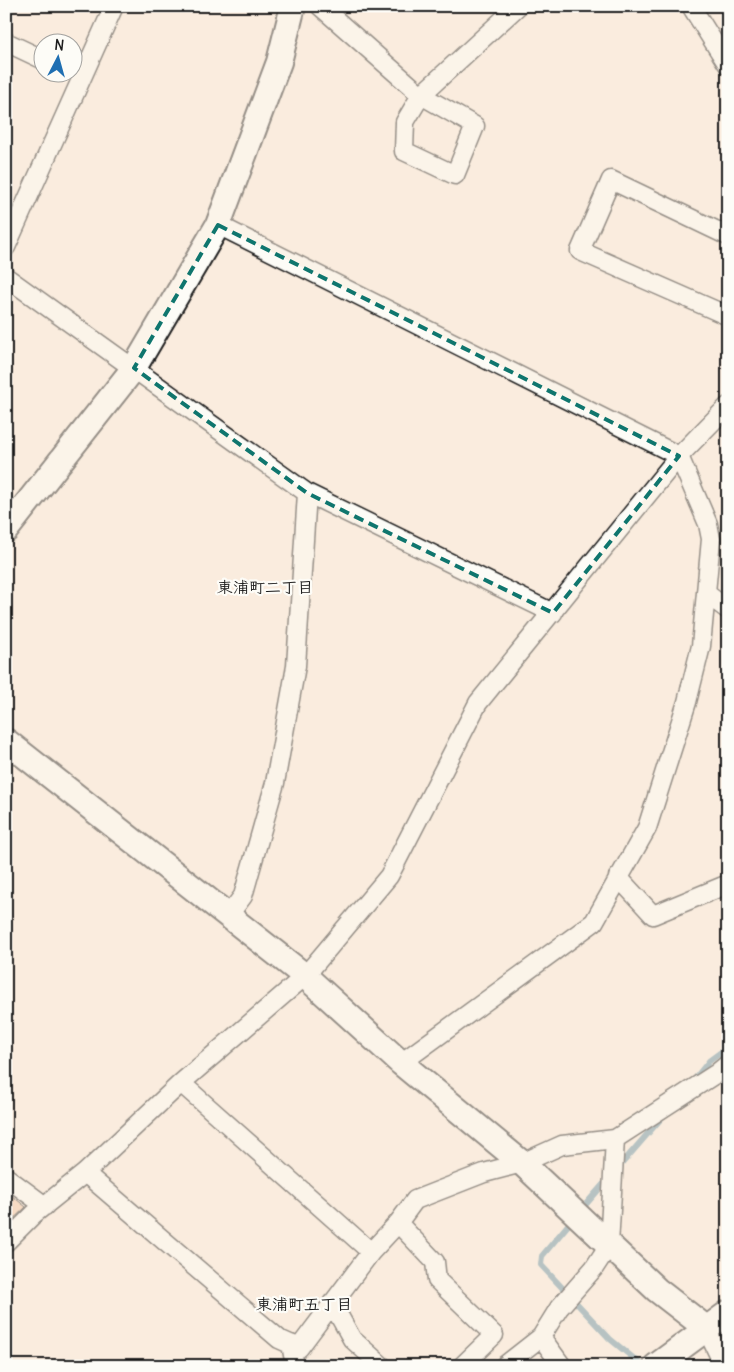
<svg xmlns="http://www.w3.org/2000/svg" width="734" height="1372" font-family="Delius,'Klee One',sans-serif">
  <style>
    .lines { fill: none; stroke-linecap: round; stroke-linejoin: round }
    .stream { stroke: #668fa1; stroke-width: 6 }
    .building { fill: #f4c6a4; stroke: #1c1c1c }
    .street-casing { stroke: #1c1c1c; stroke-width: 21 }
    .secondary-casing { stroke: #1c1c1c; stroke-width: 28 }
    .street { stroke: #fdfcf7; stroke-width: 18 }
    .secondary { stroke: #fdfcf7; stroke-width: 24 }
    .marked { fill: none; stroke: #0f766e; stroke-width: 4; stroke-dasharray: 10 6; stroke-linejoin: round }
    .labels { text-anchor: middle; stroke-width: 4.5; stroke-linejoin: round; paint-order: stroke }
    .neighbourhood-label { font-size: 16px; font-weight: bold; fill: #1c1c1c; stroke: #fdfcf7 }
  </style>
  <rect width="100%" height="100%" fill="#faecde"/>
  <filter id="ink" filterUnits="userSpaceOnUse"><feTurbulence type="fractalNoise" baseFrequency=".02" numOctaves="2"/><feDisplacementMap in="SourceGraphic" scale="10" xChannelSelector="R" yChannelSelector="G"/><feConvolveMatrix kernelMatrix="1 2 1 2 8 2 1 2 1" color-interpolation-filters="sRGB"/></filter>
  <g filter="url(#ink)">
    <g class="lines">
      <path class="stream" d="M693 1081 709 1061 728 1047
        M618 1168 664 1115
        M580 1211 608 1179
        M573 1219 542 1256 541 1265 610 1339 643 1366"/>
    </g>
    <path class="building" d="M6 1191 26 1207 6 1226Z"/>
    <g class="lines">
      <g class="street-casing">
        <path id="street" d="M320 6 421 95 518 6
          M691 6 728 65
          M6 42 42 59
          M421 95 475 126 455 175 404 151 405 122Z
          M218 225 679 456 708 524 711 539 701 646 687 702 647 828 594 922 401 1063
          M728 236 611 180 580 251 728 316
          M6 247 114 6
          M6 277 307 493 553 613
          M707 594 728 610
          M618 877 653 915 728 884
          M228 916 243 896 275 783 296 666 307 493
          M181 1083 371 1252
          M85 1173 279 1339 299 1348 371 1252 398 1223 415 1200 484 1173 522 1163 562 1145 615 1139
          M6 1177 45 1206
          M398 1223 435 1262 437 1280 494 1335 462 1366
          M6 1242 34 1214 85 1173 181 1083 305 976 389 876 478 703 679 456 728 406
          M332 1303 352 1339 382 1366
          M706 1328 724 1366
          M541 1337 562 1366
          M291 1344 295 1366
          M504 1366 541 1337 559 1308 594 1268 609 1245 615 1139 717 1073 728 1064"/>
      </g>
      <g class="secondary-casing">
        <path id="secondary" d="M6 530 134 368 218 225 279 62 293 6
          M6 741 305 976 401 1063 522 1163 657 1290 706 1328
          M656 1366 728 1313"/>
      </g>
      <use href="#street" class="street"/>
      <use href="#secondary" class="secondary"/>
    </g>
  </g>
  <path d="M0 0H734V1372H0ZM218 225 679 456 553 613 307 493 134 368Z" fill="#faecde" fill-opacity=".55" fill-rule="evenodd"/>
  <path class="marked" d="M218 225 679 456 553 613 307 493 134 368Z"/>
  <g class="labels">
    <g class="neighbourhood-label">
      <text x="265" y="593">東浦町二丁目</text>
      <text x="304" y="1310">東浦町五丁目</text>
    </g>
  </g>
  <rect width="734" height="1372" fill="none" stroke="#fdfcf7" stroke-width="25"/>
  <rect x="12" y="12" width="709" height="1347" fill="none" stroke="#1c1c1c" stroke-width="2" filter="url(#ink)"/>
  <g transform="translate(58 58) rotate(6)"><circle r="24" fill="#fdfcf7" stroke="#a3a29f"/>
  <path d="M0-4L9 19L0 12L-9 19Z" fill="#1f6fb2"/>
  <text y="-8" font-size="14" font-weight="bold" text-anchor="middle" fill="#1c1c1c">N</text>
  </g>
</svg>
